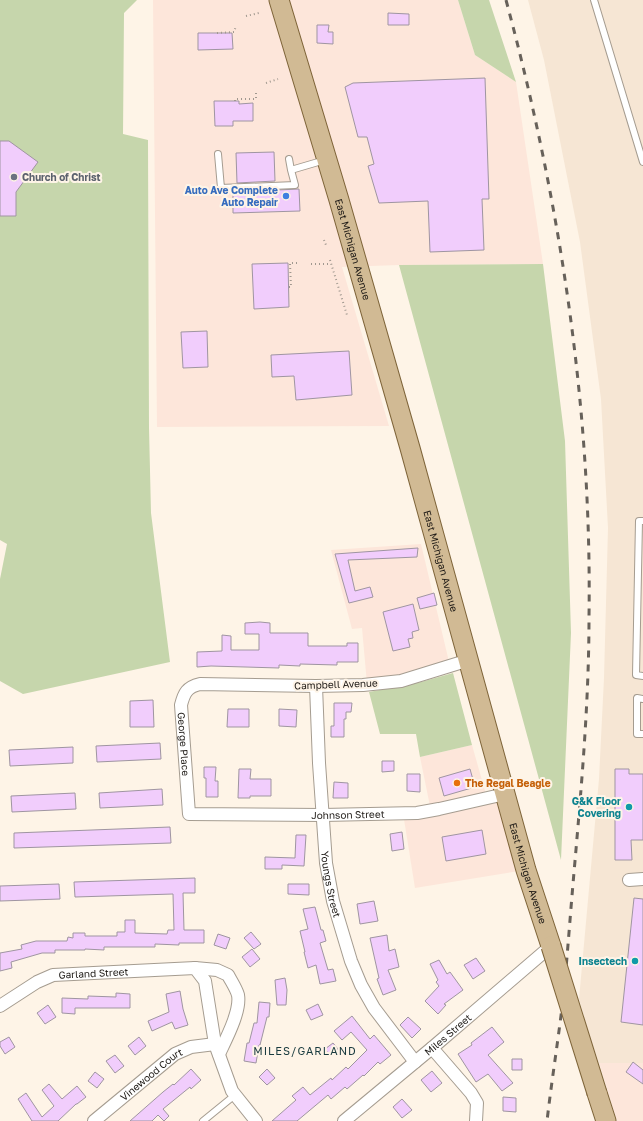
<svg xmlns="http://www.w3.org/2000/svg" width="643" height="1121" font-family="'Golos Text',sans-serif">
  <style>
    .commercial { fill: #fde6da }
    .built { fill: #f6e6d4 }
    .green { fill: #c6d6ac }
    .building { fill: #f1cdfc; stroke: #9f95a1 }
    .lines { fill: none; stroke-linecap: round; stroke-linejoin: round }
    .lane-casing { stroke: #a59c90; stroke-width: 8 }
    .street-casing { stroke: #a59c90; stroke-width: 14 }
    .primary-casing { stroke: #7e6439; stroke-width: 21 }
    .path { stroke: #a0988f; stroke-width: 2; stroke-dasharray: 1 3; stroke-linecap: butt }
    .lane { stroke: #fff; stroke-width: 6 }
    .street { stroke: #fff; stroke-width: 12 }
    .primary { stroke: #d1ba94; stroke-width: 19 }
    .rail { stroke: #67615a; stroke-width: 3; stroke-dasharray: 7 7; stroke-linecap: butt }
    .primary-bridge-casing { stroke: #7e6439; stroke-width: 21; stroke-linecap: butt }
    .primary-bridge { stroke: #d1ba94; stroke-width: 19 }
    .worship-dot { fill: #6b7280; stroke: #fef4e7; stroke-width: 1.5 }
    .shop-dot { fill: #3f7fe0; stroke: #fef4e7; stroke-width: 1.5 }
    .food-dot { fill: #e8710a; stroke: #fef4e7; stroke-width: 1.5 }
    .culture-dot { fill: #0f9aa8; stroke: #fef4e7; stroke-width: 1.5 }
    .labels { text-anchor: middle; stroke-width: 4; stroke-linejoin: round; paint-order: stroke }
    .worship-label { font-size: 10px; font-weight: bold; fill: #5b616d; stroke: #fef4e7; text-anchor: start }
    .shop-label { font-size: 10px; font-weight: bold; fill: #366cbe; stroke: #fef4e7; text-anchor: end }
    .street-label { font-size: 10px; fill: #1d1915; stroke: #fef4e7 }
    .food-label { font-size: 10px; font-weight: bold; fill: #c56008; stroke: #fef4e7; text-anchor: start }
    .culture-label { font-size: 10px; font-weight: bold; fill: #0d838f; stroke: #fef4e7; text-anchor: end }
    .neighbourhood-label { font-size: 11px; letter-spacing: 1px; fill: #193b3f; stroke: #fef4e7 }
  </style>
  <rect width="100%" height="100%" fill="#fef4e7"/>
  <path class="commercial" d="M153 0H458L475 55 516 82 543 264 399 265 342 267 389 426 157 427Z
    M421 544 450 666 367 684 362 628 352 629 331 550Z
    M472 745 487 798 505 794 525 870 415 888 403 813 431 811 420 757Z
    M599 1063H643V1121H617Z"/>
  <path class="built" d="M528 0H643V1063H599L590 1038 579 999 599 779 604 678 608 528 601 399 580 242 544 60Z"/>
  <path class="green" d="M0 0H137L124 13 123 134 148 140 149 428 151 513 170 662 23 694 0 681V579L7 544 0 540Z
    M458 0H489L516 82 475 55Z
    M543 264 565 441 571 633 561 860 399 265Z
    M453 673 472 745 420 757 416 734H380L369 692 421 682Z"/>
  <path class="building" d="M388 13 409 14V25H388Z
    M317 25H329L328 32H333V44L317 43Z
    M198 33H232L233 49 198 50Z
    M485 78 489 199H482L484 250 430 252 428 201 379 203 368 166 374 164 367 137H358L345 87 353 83Z
    M214 101H239V104L253 103V121H233V126H215Z
    M0 141H9L38 162 16 192V216H0Z
    M274 152 275 181 237 183 236 153Z
    M299 189 300 211 233 213V192Z
    M288 263 289 307 254 309 252 264Z
    M207 331 208 367 183 368 181 332Z
    M349 351 352 395 296 400 294 376 272 377 271 355Z
    M418 548 417 557 348 560 355 591 370 587 373 597 349 603 335 554Z
    M434 593 437 605 420 609 417 598Z
    M413 604 419 630 412 632 413 638 408 639 410 647 393 651 383 612Z
    M260 622 270 623V633H308V646H347V643H358V662H337V665L300 664V666L279 665V668L211 666 197 667V652L222 651V635L231 636V650H259V634H245V623Z
    M153 700 154 727H130V701Z
    M334 703H352L351 712H346V719H344V737H331V726H334Z
    M228 709H249V727H227Z
    M279 709 297 710 296 727 279 726Z
    M160 743 161 759 97 762 96 746Z
    M73 747V763L10 766 9 750Z
    M382 761H394V771L382 772Z
    M204 767H216L215 781H218V797H206V778H204Z
    M239 769H251L250 779H271V796H250V798H238Z
    M470 769 475 787 444 796 439 778Z
    M615 769H629V774H643V840H631L632 860H615Z
    M407 774H420V792L407 791Z
    M334 782 348 783V798H333Z
    M162 789 163 805 100 808 99 793Z
    M75 793 76 809 12 812 11 796Z
    M170 827 171 843 14 848V833Z
    M482 830 486 854 446 861 442 837Z
    M402 832 404 849 392 851 390 834Z
    M296 835H306L304 866 282 865V869H265V857L295 858Z
    M195 878V893H183L184 930H204V943H179V945L155 944V947H104V950L85 949V950H55V953H42L11 962 12 968 0 971V953L22 949 21 945 36 941H67L68 937 73 938V933H85V936H117V932H125V920H135V933L167 934 168 930H174L173 894 75 897 74 882Z
    M59 884 60 899 0 901V886Z
    M288 884H309V895L288 894Z
    M634 898 643 899V1025L621 1022Z
    M374 901 378 921 360 924 357 904Z
    M315 907 321 930H323L326 941 320 943 328 970 333 969 336 981 320 984 316 965 308 968 304 952H305L300 931 308 929 303 909Z
    M251 932 261 944 254 949 244 938Z
    M218 934 230 938 226 949 214 945Z
    M387 935 389 951 395 949 399 967 388 970 396 990 383 995 377 979 379 978 370 938Z
    M252 949 260 959 250 967 242 957Z
    M476 958 485 971 473 979 464 965Z
    M439 960 447 974 450 972 463 990 444 1004 446 1005 438 1014 425 1001 439 986 436 982 438 980 430 964Z
    M285 978 287 990 286 1005H277L275 980Z
    M180 991 183 1009 188 1025 175 1029 172 1022 152 1031 148 1021 169 1012 166 994Z
    M116 993 130 994V1008H75V1014L62 1013V998L88 999V996L116 997Z
    M259 1002 270 1003 269 1017H267L260 1045H259L256 1063 244 1061 247 1043H249L254 1023H257Z
    M318 1004 323 1015 311 1020 306 1010Z
    M48 1005 56 1017 45 1024 37 1013Z
    M352 1016 370 1039 374 1035 391 1055 380 1064 378 1062 364 1076 363 1075 347 1089 345 1087 331 1099 328 1095 297 1121H272L296 1100 292 1096 303 1087 310 1095 331 1078 332 1080 346 1067 348 1069 367 1050 351 1032 342 1040 334 1031Z
    M408 1017 421 1029 412 1038 400 1025Z
    M492 1027 504 1042 488 1055 513 1083 502 1091 488 1074 476 1082 458 1054 472 1045 471 1043Z
    M9 1037 15 1047 5 1054 0 1046V1042Z
    M139 1037 146 1046 135 1055 128 1046Z
    M333 1043 338 1049 330 1056 325 1049Z
    M115 1055 124 1066 115 1073 106 1061Z
    M512 1059H522V1070H512Z
    M633 1062 643 1070V1084L626 1072Z
    M191 1069 201 1080 191 1089 190 1087 163 1109 169 1116 164 1121 158 1115 152 1121H130L163 1092 173 1084 174 1085Z
    M267 1069 275 1078 267 1085 259 1077Z
    M432 1071 442 1083 431 1092 421 1080Z
    M95 1072 104 1079 97 1088 88 1081Z
    M49 1084 62 1099 77 1086 86 1097 77 1104H76L58 1121H32L18 1099 26 1093 42 1117 54 1106 42 1090Z
    M503 1097 516 1098V1112L503 1111Z
    M402 1099 412 1110 402 1118 393 1107Z"/>
  <g class="lines">
    <g class="lane-casing">
      <path id="lane" d="M594 0 643 162
        M218 154 221 188 295 185 291 170 325 160
        M289 159 291 170
        M643 521H639L636 675 643 676
        M643 699 637 698V734H643
        M203 1121 235 1095"/>
    </g>
    <g class="street-casing">
      <g id="street">
        <path id="s1" d="M469 660 401 681 363 685 316 686 200 684C187 687 184 693 181 705L189 814 323 815 417 813 439 809 505 794"/>
        <path id="s2" d="M316 686 319 763 326 863 333 901 351 961 361 985 374 1008 415 1062"/>
        <path d="M629 880 643 879"/>
        <path d="M195 968 217 970 228 975C231 981 236 988 238 995 241 1011 226 1039 219 1054"/>
        <path id="s3" d="M0 1006 37 982 53 975 195 968 205 981 215 1044 232 1091 256 1121"/>
        <path d="M432 1048 471 1093 477 1103 476 1121"/>
        <path id="s4" d="M94 1121 175 1054 191 1047 215 1044"/>
        <path id="s5" d="M344 1121 432 1048 551 946"/>
      </g>
    </g>
    <g class="primary-casing">
      <g id="primary">
        <path id="s6" d="M279 0 339 200 410 448 526 870 551 946"/>
        <path d="M597 1093 606 1121"/>
      </g>
    </g>
    <path class="path" d="M246 16 259 13
      M217 33 234 32 236 26
      M266 83 278 79
      M235 101V99H256V91
      M324 240 326 245
      M330 260 347 315
      M311 264H331
      M289 287H291L290 263H299"/>
    <use href="#lane" class="lane"/>
    <use href="#street" class="street"/>
    <use href="#primary" class="primary"/>
    <path class="rail" d="M506 0C560 201 592 409 589 617 589 699 582 780 575 861 571 905 568 948 564 991 559 1035 552 1078 547 1121"/>
    <g class="primary-bridge-casing">
      <path id="primary-bridge" d="M551 946 597 1093"/>
    </g>
    <use href="#primary-bridge" class="primary-bridge"/>
  </g>
  <circle class="worship-dot" cx="14" cy="177" r="4"/>
  <circle class="shop-dot" cx="286" cy="196" r="4"/>
  <circle class="food-dot" cx="457" cy="783" r="4"/>
  <g class="culture-dot">
    <circle cx="629" cy="807" r="4"/>
    <circle cx="635" cy="961" r="4"/>
  </g>
  <g class="labels">
    <g class="worship-label">
      <text x="22" y="181">Church of Christ</text>
    </g>
    <g class="shop-label">
      <text x="278" y="194">Auto Ave Complete<tspan x="278" dy="12">Auto Repair</tspan></text>
    </g>
    <g class="street-label">
      <text dy="4" stroke="none"><textPath href="#s6" startOffset="260">East Michigan Avenue</textPath></text>
      <text dy="4" stroke="none"><textPath href="#s6" startOffset="584">East Michigan Avenue</textPath></text>
      <text transform="translate(336 684) rotate(-2)" y="4">Campbell Avenue</text>
      <text dy="4" stroke="none"><textPath href="#s1" startOffset="342">George Place</textPath></text>
      <text dy="4" stroke="none"><textPath href="#s1" startOffset="571">Johnson Street</textPath></text>
      <text dy="4" stroke="none"><textPath href="#s6" startOffset="908">East Michigan Avenue</textPath></text>
      <text dy="4" stroke="none"><textPath href="#s2" startOffset="199">Youngs Street</textPath></text>
      <text dy="4" stroke="none"><textPath href="#s3" startOffset="102">Garland Street</textPath></text>
      <text dy="4" stroke="none"><textPath href="#s5" startOffset="135">Miles Street</textPath></text>
      <text dy="4" stroke="none"><textPath href="#s4" startOffset="74">Vinewood Court</textPath></text>
    </g>
    <g class="food-label">
      <text x="465" y="787">The Regal Beagle</text>
    </g>
    <g class="culture-label">
      <text x="621" y="805">G&amp;K Floor<tspan x="621" dy="12">Covering</tspan></text>
      <text x="627" y="965">Insectech</text>
    </g>
    <g class="neighbourhood-label">
      <text x="305" y="1055">MILES/GARLAND</text>
    </g>
  </g>
</svg>
